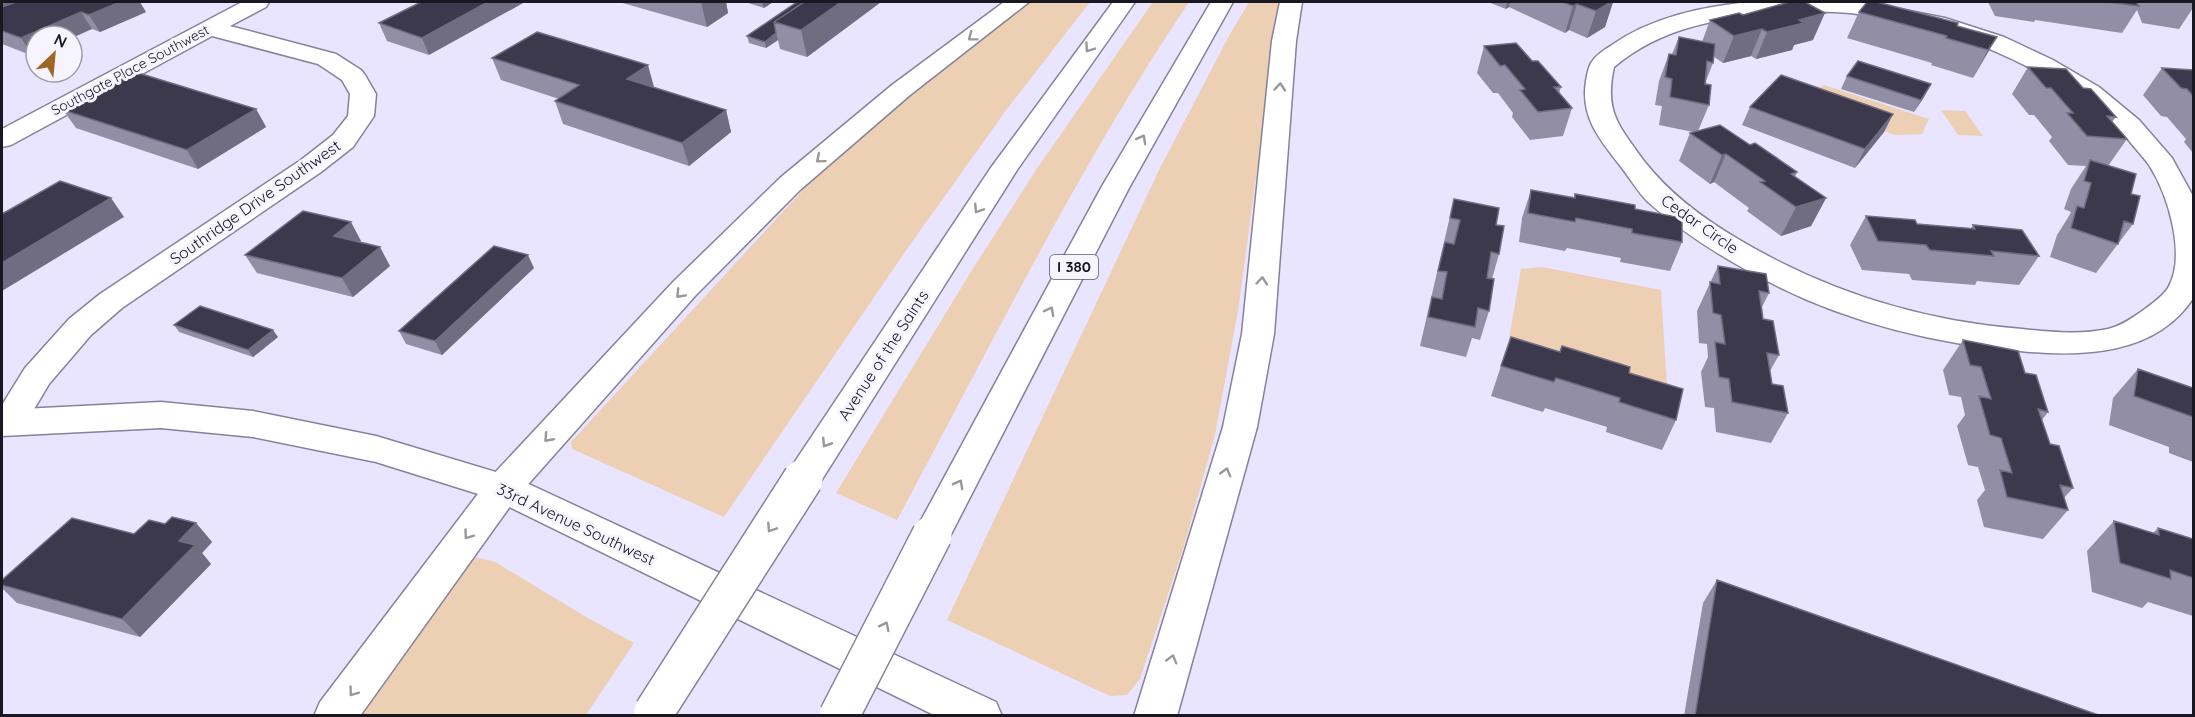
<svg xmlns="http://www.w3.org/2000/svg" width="2195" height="717" font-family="Quicksand,sans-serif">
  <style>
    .green { fill: #edd0b4 }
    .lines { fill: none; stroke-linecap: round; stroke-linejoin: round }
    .street-casing { stroke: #858299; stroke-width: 3 }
    .secondary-casing { stroke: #858299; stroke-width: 3 }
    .highway-casing { stroke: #858299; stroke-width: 3 }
    .street { fill: #fff; fill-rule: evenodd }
    .secondary { fill: #fff; fill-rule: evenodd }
    .highway { fill: #fff; fill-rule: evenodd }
    .highway-bridge-casing { stroke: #858299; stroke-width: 42; stroke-linecap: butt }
    .highway-bridge { stroke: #fff; stroke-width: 39 }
    .wall { fill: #928ea6 }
    .shaded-wall { fill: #706c82 }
    .building { fill: #3c394d; stroke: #706c82; stroke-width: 1.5 }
    .oneway { stroke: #98979b }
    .labels { text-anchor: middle; stroke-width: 6; stroke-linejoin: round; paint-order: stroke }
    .far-street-label { font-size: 14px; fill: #191821; stroke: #f6f4ff }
    .shield { fill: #f6f4ff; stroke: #5b5a64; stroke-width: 1.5 }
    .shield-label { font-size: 15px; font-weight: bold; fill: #191821 }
    .street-label { font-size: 16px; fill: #191821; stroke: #f6f4ff }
  </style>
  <rect width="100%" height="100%" fill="#e9e4ff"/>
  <path class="green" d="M1031 2H1090L1007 109 907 249 724 517 572 449 571 442 814 178 924 84Z
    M1153 2H1189C1078 167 991 346 897 520L836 493 972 270 1038 167Z
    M1249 2H1280L1238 311 1215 435 1184 546 1140 679 1127 695 1110 696 947 620 1160 168 1230 34Z
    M1824 85 1929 119 1922 134 1895 135 1803 100Z
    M1941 110 1965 111 1983 136 1958 135Z
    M1542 267 1661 290 1667 388 1509 339 1521 269Z
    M476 557 495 562 588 618 634 643 586 715 355 716 456 574Z"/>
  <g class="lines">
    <g class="street-casing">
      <path id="street" d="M242 2H269L266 7 230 26 336 54 361 70 365 75 376 94 374 116 353 147 321 172 122 308 91 335 49 384 21 431 9 435 2 432V405L25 368 69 319 100 294 301 160 333 135 348 116 350 94 342 80 318 64 212 36 11 145 2 147V129Z
        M1749 2H1864L1945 18 2004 37 2053 60 2099 87 2139 120 2172 158 2194 198V297C2156 356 2081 357 2020 351 1937 344 1851 323 1777 286 1731 263 1686 236 1648 202 1638 192 1631 180 1622 168 1601 141 1580 118 1586 81 1587 75 1588 69 1591 63 1596 55 1604 50 1612 45 1652 17 1701 7 1749 2ZM1789 11C1809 12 1830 11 1850 13 1924 22 1995 45 2058 84 2082 98 2108 115 2126 137 2133 146 2142 155 2149 165 2168 194 2187 256 2168 288 2163 296 2153 303 2145 309 2134 317 2121 326 2108 329 2080 335 2050 332 2022 329 1921 321 1825 291 1738 239 1702 218 1670 194 1644 161 1619 126 1604 112 1614 67 1665 24 1725 18 1789 11Z"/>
    </g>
    <g class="secondary-casing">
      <path id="secondary" d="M161 402 253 411 376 436 516 478 996 702 1002 716H936L491 498 376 462 253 437 161 428 2 436V410Z"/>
    </g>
    <g class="highway-casing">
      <path id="highway" d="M1004 2H1029L910 95 800 190 695 296 516 498 360 716H314L320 702 490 478 673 282 780 178 892 85Z
        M1113 2H1135L1017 170 816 489 803 493 790 489 785 479 790 469 990 169Z
        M1211 2H1233L1129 188 945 546 932 550 919 546 913 535 919 524 1101 188Z
        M1280 2H1302L1296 41 1274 334 1257 427 1177 716H1134L1223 427 1242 334 1272 41Z"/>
    </g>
    <use href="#street" class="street"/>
    <use href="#secondary" class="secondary"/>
    <use href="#highway" class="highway"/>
    <g class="highway-bridge-casing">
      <path id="highway-bridge" d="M654 712 803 479
        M839 716 932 535"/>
    </g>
    <use href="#highway-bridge" class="highway-bridge"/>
  </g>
  <path class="wall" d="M2 2 146 12 100 32 92 29 36 36V54L33 56 2 44Z
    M421 2 429 55 387 41 379 23Z
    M619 2H726L728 13 707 27Z
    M745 2H744H773L764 8Z
    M797 2H881L807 57 780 49 778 40 766 48 749 43 747 36Z
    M1488 2H1613L1605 27 1587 38 1569 30 1565 33 1509 7 1506 9Z
    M1988 2H2136L2138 4V2H2193V8L2179 29 2142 23 2137 10 2122 33 2035 20 2034 22 1995 16Z
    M1859 12 1957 26 1997 37 1973 78 1931 65 1932 63 1847 38Z
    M1743 15 1813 40 1794 45 1792 50 1756 59 1751 56 1723 63 1713 56V63L1706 81 1709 105 1698 131 1750 145 1797 172 1795 177 1826 198 1811 226 1781 236 1747 211 1749 208 1714 182 1710 184 1679 161 1690 133 1693 132 1659 125 1662 106 1655 105 1659 81 1669 54H1672L1679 37 1702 42 1710 20Z
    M1484 46 1532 61 1561 87 1559 93 1572 108 1563 136 1530 140 1512 117 1513 113 1498 93H1493L1477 73Z
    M492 58 654 87V88L726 110 731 132 689 166 563 124 555 101 559 99 501 80Z
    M2028 67 2083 88 2116 117 2112 122 2127 139 2108 166 2131 194 2133 224 2096 273 2050 257 2057 235 2069 216 2071 212 2064 209 2071 189 2086 166 2068 165 2049 141 2052 137 2034 115H2029L2012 94Z
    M2162 68 2193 70V153L2184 142 2186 139 2167 117 2161 116 2143 95Z
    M1847 76 1924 97 1914 112 1841 89Z
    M1750 107 1893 114 1884 132 1855 168 1742 125Z
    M256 109 266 127 198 169 76 128 63 110Z
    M1531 190 1574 198 1575 194 1635 209 1682 242 1670 271 1620 262 1621 258 1567 248 1565 251 1519 242 1522 218Z
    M1454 199 1496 225 1499 254 1492 279 1489 311 1480 340 1472 338 1466 357 1420 346Z
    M1866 216 1917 224 1971 228 1973 225 2039 256 2019 285 1977 281 1975 285 1912 280 1909 274 1862 270 1850 245Z
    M361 241 360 242 390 266 353 297 257 273 245 255Z
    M1718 266 1769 293 1762 307 1763 319 1779 355 1770 371 1772 384 1788 413 1771 443 1716 432 1714 408 1705 407 1701 372 1708 357 1707 344 1699 343 1697 311Z
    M534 268 442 355 406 344 399 331Z
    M174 325 278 337 253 357 179 332Z
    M1963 340 2025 373 2048 412 2042 420 2050 444 2073 488 2064 498 2068 510 2043 539 1984 527 1977 500 1985 490 1978 467 1968 465 1957 426 1965 415 1961 397 1949 395 1943 370Z
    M1501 366 1629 373 1676 420 1662 450 1606 432 1607 427 1545 408 1543 412 1491 396Z
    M2138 369 2193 388V462L2169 453V447L2109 425 2113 398Z
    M2114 521 2153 533 2158 528 2193 539V616L2148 602 2142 608 2092 592 2087 551Z
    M196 523 212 542 202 553 211 564 140 637 17 603 2 588V580L165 524Z
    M1717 580 2101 716H1684L1703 603Z"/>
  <path class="shaded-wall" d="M2 2H22L2 15Z
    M120 2H140L146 12 100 32 89 15Z
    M488 2H525L429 55 422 38Z
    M701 2H726L728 13 707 27Z
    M762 2H773L764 8Z
    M841 2H881L807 57 801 30Z
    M1507 2H1510L1509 7 1506 9Z
    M1611 2H1613L1605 27 1587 38 1596 11Z
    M1577 4 1569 30 1565 33 1573 6Z
    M81 12 92 29 72 38V36H36V54L33 56 21 38Z
    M1825 13 1813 40 1794 45 1792 50 1756 59 1767 32 1799 20Z
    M1762 29 1751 56 1723 63 1734 36Z
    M776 33 778 40 766 48 765 42Z
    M1997 37 1981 64 1973 78 1988 50Z
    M648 65 654 87 634 102 627 79Z
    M1931 84 1924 97 1914 112 1921 100Z
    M256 109 266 127 198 169 187 150Z
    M726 110 731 132 689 166 682 143Z
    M1893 114 1884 132 1855 168 1865 149Z
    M1726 154 1714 182 1710 184 1722 155Z
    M111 198 124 217 2 291V263Z
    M1826 198 1811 226 1781 236 1796 207Z
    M351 222 361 241 345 255 334 236Z
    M380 247 390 266 353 297 342 278Z
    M528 255 534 268 442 355 435 341Z
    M273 330 278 337 253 357 248 350Z
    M196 523 212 542 202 553 211 564 140 637 122 619 179 541Z"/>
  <path class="building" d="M16 2H120L89 15 81 12 21 38 2 31V7Z
    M421 2H488L422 38 379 23Z
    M797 2H804L774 22 776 33 765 42 747 36Z
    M804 2H841L801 30 774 22Z
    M1562 2H1611L1596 11 1577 4 1573 6Z
    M1789 2H1805L1825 13 1799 20 1804 23 1767 32 1762 29 1734 36 1710 20 1739 13 1743 15Z
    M1867 2H1877L1958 23 1957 26 1997 37 1988 50 1946 38 1947 36 1859 12Z
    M2108 2H2136L2139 6Z
    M537 32 648 65 627 79 726 110 682 143 555 101 579 85 492 58Z
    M1679 37 1715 44 1713 63 1707 61 1705 84 1711 85 1709 105 1670 97 1672 79 1665 77 1669 54 1676 55Z
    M1516 43 1532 61H1538L1561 87H1554L1572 108 1538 112 1520 90 1525 89 1505 65 1500 66 1484 46Z
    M1858 61 1931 84 1921 100 1847 76Z
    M2028 67 2066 69 2083 88 2091 89 2116 117 2107 116 2127 139 2087 136 2067 113H2073L2051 88H2046Z
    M2162 68 2193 70V96L2187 89 2181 88Z
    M135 72 256 109 187 150 63 110Z
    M1781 75 1893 114 1865 149 1750 107Z
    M1720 125 1750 145 1755 143 1797 172 1791 174 1826 198 1796 207 1760 182 1765 181 1726 154 1722 155 1690 133Z
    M2090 160 2136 174 2131 194 2140 196 2133 224 2124 221 2118 244 2071 228 2077 206 2084 208 2091 183 2084 181Z
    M60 181 111 198 2 263V214Z
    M1531 190 1575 198V194L1635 205V209L1682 218V242L1632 233V229L1576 218 1575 222 1528 213Z
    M1454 199 1499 208 1496 225 1504 226 1499 254 1491 252 1487 278 1494 279 1489 311 1478 308 1475 327 1428 317 1432 297 1442 299 1447 272 1438 271 1445 242 1454 244 1460 220 1450 218Z
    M303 211 351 222 334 236 380 247 342 278 245 255Z
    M1866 216 1915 220 1917 224 1975 229 1973 225 2022 230 2039 256 1991 251 1994 256 1930 250 1926 245 1878 241Z
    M494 246 528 255 435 341 399 331Z
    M1718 266 1766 274 1769 293 1759 291 1763 319 1773 321 1779 355 1767 353 1772 384 1783 386 1788 413 1732 402 1729 379 1719 377 1715 342 1725 344 1721 315 1713 313 1710 282 1720 284Z
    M200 306 273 330 248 350 174 325Z
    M1511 337 1560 352 1562 346 1630 367 1629 373 1683 389 1676 420 1619 402 1620 398 1556 378 1554 382 1501 366Z
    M1963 340 2018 351 2025 373 2036 375 2048 412 2038 409 2050 444 2059 446 2073 488 2060 485 2068 510 2007 497 2000 470 2012 473 2001 438 1990 435 1979 396 1991 399 1981 367 1970 365Z
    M2138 369 2193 388V417L2134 396Z
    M172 517 196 523 179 541 195 545 122 619 2 585V580L72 518 134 534 149 520 165 524Z
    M2114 521 2159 535 2158 528 2193 539V578L2170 570 2171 579 2120 563Z
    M1717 580 2101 716H1695Z"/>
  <defs><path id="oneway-chevron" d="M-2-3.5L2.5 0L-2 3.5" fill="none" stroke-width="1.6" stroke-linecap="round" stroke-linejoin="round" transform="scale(1.5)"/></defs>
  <g class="oneway">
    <use href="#oneway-chevron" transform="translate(972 37) rotate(143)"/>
    <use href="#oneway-chevron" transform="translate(1089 48) rotate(125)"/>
    <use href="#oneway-chevron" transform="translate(1280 87) rotate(-85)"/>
    <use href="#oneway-chevron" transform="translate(1142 139) rotate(-61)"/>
    <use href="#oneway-chevron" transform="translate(820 159) rotate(140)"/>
    <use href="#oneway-chevron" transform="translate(978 209) rotate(123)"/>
    <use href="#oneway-chevron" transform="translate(1262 281) rotate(-85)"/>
    <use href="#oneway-chevron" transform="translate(680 294) rotate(133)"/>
    <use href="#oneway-chevron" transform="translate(1050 311) rotate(-62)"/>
    <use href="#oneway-chevron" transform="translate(548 438) rotate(132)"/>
    <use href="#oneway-chevron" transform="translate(826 443) rotate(123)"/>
    <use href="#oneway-chevron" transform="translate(1226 472) rotate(-74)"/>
    <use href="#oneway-chevron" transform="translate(959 484) rotate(-62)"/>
    <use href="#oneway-chevron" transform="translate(771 528) rotate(123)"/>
    <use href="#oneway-chevron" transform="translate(468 535) rotate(126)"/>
    <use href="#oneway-chevron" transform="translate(885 626) rotate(-63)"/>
    <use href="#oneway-chevron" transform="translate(1172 659) rotate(-74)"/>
    <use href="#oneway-chevron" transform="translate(353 692) rotate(126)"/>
  </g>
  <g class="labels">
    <g class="far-street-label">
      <text transform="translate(130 70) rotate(-28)" y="5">Southgate Place Southwest</text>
    </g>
    <rect class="shield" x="1050" y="255" width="48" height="24" rx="4.5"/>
    <g class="shield-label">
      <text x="1074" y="272">I 380</text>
    </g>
    <g class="street-label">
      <text transform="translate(255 202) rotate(-35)" y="6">Southridge Drive Southwest</text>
      <text transform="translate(1700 224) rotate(35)" y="6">Cedar Circle</text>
      <text transform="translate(883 355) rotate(-57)" y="6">Avenue of the Saints</text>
      <text transform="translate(576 524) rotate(25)" y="6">33rd Avenue Southwest</text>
    </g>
  </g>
  <rect width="2195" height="717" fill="none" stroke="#191821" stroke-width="6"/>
  <g transform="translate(54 54) rotate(26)"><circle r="28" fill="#f6f4ff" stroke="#9e9ca6" stroke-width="1.5"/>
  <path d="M0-4.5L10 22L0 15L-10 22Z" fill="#a06724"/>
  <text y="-9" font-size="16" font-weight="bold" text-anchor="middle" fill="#191821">N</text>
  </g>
</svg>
